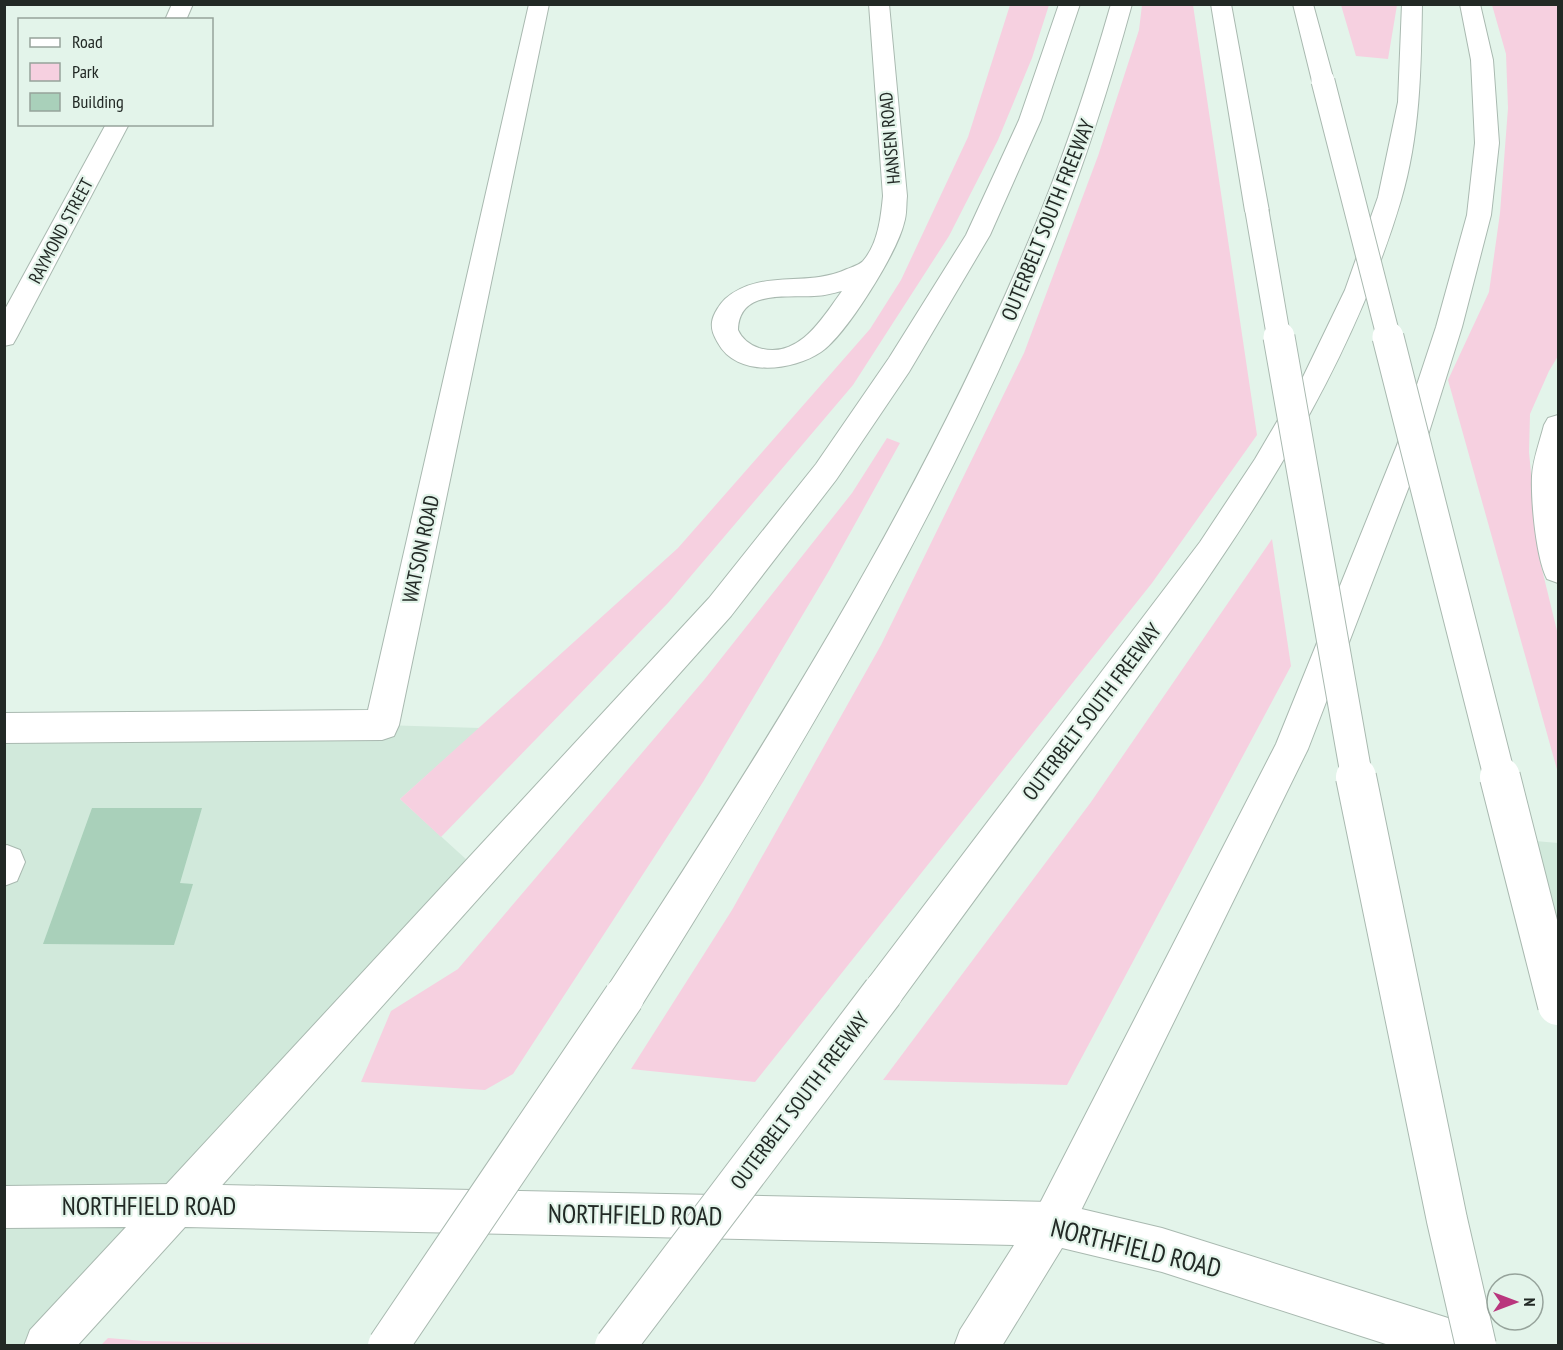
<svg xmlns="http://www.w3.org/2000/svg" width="1563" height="1350" font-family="'PT Sans Narrow',sans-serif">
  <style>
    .built { fill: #d1e9db }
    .green { fill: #f6d0e0 }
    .building { fill: #a9d0ba }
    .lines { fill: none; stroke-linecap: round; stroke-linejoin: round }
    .minor-casing { stroke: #a9b9b0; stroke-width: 2 }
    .major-casing { stroke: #a9b9b0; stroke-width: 2 }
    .highway-casing { stroke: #a9b9b0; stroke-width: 2 }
    .minor { fill: #fff; fill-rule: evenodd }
    .major { fill: #fff; fill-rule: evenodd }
    .highway { fill: #fff; fill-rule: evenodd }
    .highway-bridge-far2-casing { stroke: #a9b9b0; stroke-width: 25; stroke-linecap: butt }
    .highway-bridge-far1-casing { stroke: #a9b9b0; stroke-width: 33; stroke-linecap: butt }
    .highway-bridge-casing { stroke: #a9b9b0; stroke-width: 42; stroke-linecap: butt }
    .highway-bridge-far2 { stroke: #fff; stroke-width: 23 }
    .highway-bridge-far1 { stroke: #fff; stroke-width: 31 }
    .highway-bridge { stroke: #fff; stroke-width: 40 }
    .labels { text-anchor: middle; stroke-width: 4.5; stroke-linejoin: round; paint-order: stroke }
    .far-street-label { font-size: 18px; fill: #222925; stroke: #e3f4ea }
    .street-label { font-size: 21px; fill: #222925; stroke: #e3f4ea }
    .near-street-label { font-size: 26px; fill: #222925; stroke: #e3f4ea }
  </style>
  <rect width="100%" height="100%" fill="#e3f4ea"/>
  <path class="built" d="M382 725 480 728 400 799 479 871 46 1345H5L4 728Z
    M1514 839 1558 843V1005Z"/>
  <path class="green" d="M1010 5H1049L1032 58 998 140 949 236 853 385 668 603 441 837 400 799 678 548 870 329 901 280 968 137Z
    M1142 5H1193L1257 435 1152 583 755 1082 631 1069 732 910 881 645 1024 353 1098 156 1139 30Z
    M1341 5H1397L1388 59 1356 56Z
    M1492 5H1558V356L1549 371 1530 414 1529 452 1539 557 1558 635V773L1448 380 1489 292 1500 213 1508 108 1506 54Z
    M887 438 900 443 830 569 703 782 513 1074 485 1090 361 1082 391 1011 458 969 704 680 852 493Z
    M1272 539 1291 666 1067 1085 883 1080 1091 802Z
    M108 1338 144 1341 319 1344 101 1345Z"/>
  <path class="building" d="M92 808H202L180 883 193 884 174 945 43 944Z"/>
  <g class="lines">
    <g class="minor-casing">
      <path id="minor" d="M172 4H193L186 20H165Z
        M529 4H549L399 725 394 736 382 740 4 743V713L368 710Z
        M869 4H889L907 196C906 205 907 214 904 223 897 253 846 335 821 352 793 371 737 378 718 343 714 336 711 330 712 322 713 314 720 304 725 299 760 268 807 288 847 269 852 267 859 265 863 261 878 244 881 217 883 196ZM842 291C823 317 799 360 759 348 750 345 742 339 738 330 739 289 786 298 814 296 824 296 833 293 842 291Z
        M106 124H129L17 337 13 344 4 346V311Z
        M1558 415V583L1547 579C1536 557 1531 502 1532 476 1533 459 1540 441 1544 425L1548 418Z
        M7 845 20 850 25 862 17 881 4 886V846Z"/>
    </g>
    <g class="major-casing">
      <path id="major" d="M176 1184 1052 1202 1162 1228 1464 1323 1480 1330 1486 1346H1392L1162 1272 1062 1248 1002 1346H954L960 1330 1014 1245 185 1227 77 1346H24L30 1330 126 1227 4 1228V1186Z"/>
    </g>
    <g class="highway-casing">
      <path id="highway" d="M1059 4H1080L1041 120 990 235 909 372 836 480 731 616 191 1220 176 1226 161 1220 155 1205 161 1190 709 598 816 464 889 358 966 235 1019 120Z
        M1111 4H1132C1110 84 1085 162 1055 239 954 493 812 731 668 963L638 1011 624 1016 610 1011 605 997 610 983C766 745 919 503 1029 240 1062 163 1088 84 1111 4Z
        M1211 4H1231L1269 211 1266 217 1257 219 1248 217 1245 211Z
        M1293 4H1313L1334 81 1331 86 1323 88 1315 86 1312 81Z
        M1402 4H1422C1421 70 1420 136 1401 200 1345 388 1231 549 1116 707 1043 806 970 906 897 1006L883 1011 869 1006 864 992 869 978 1200 542 1255 459 1302 379 1345 290 1378 197 1398 102Z
        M1460 4H1480L1493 60 1499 143 1491 215 1462 327 1425 445 1308 749 1067 1239 1052 1246 1037 1239 1030 1224 1037 1209 1276 744 1397 445 1436 327 1467 215 1475 143 1471 60Z"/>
    </g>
    <use href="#minor" class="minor"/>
    <use href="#major" class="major"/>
    <use href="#highway" class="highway"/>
    <g class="highway-bridge-far2-casing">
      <path id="highway-bridge-far2" d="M1323 81 1389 339
        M1257 211 1279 339"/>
    </g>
    <g class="highway-bridge-far1-casing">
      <path id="highway-bridge-far1" d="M1279 337 1357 779
        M1388 337 1500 779"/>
    </g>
    <g class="highway-bridge-casing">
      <path id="highway-bridge" d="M1356 777 1447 1220 1476 1346
        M1500 777 1558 1005
        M388 1346 624 997
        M615 1346 883 992"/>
    </g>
    <use href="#highway-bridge-far2" class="highway-bridge-far2"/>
    <use href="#highway-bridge-far1" class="highway-bridge-far1"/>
    <use href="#highway-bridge" class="highway-bridge"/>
  </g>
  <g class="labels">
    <g class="far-street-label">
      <text transform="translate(890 138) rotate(-95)" y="6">HANSEN ROAD</text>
      <text transform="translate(61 231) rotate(-62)" y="6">RAYMOND STREET</text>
    </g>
    <g class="street-label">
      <text transform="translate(1048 220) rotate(-68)" y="7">OUTERBELT SOUTH FREEWAY</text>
      <text transform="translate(421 549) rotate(-78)" y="7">WATSON ROAD</text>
      <text transform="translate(1092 712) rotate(-53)" y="7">OUTERBELT SOUTH FREEWAY</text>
      <text transform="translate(800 1101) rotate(-53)" y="7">OUTERBELT SOUTH FREEWAY</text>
    </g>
    <g class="near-street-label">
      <text x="149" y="1215">NORTHFIELD ROAD</text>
      <text transform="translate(635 1215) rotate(1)" y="9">NORTHFIELD ROAD</text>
      <text transform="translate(1136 1248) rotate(14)" y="9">NORTHFIELD ROAD</text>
    </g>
  </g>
  <rect width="1563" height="1350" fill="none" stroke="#222925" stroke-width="12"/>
  <rect x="18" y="18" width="195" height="108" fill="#e3f4ea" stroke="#96a39b" stroke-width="1.5"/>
  <rect x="30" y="38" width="30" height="9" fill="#ffffff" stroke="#96a39b" stroke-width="1.5"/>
  <text x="72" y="48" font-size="18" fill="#222925">Road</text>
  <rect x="30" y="63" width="30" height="18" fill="#f6d0e0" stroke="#96a39b" stroke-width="1.5"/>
  <text x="72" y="78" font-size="18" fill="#222925">Park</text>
  <rect x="30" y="93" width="30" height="18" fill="#a9d0ba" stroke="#96a39b" stroke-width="1.5"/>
  <text x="72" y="108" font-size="18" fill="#222925">Building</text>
  <g transform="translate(1515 1302) rotate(90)"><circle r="28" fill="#e3f4ea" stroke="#96a39b" stroke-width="1.5"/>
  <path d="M0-4.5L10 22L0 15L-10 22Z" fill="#b9367d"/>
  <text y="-9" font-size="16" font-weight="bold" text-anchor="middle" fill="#222925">N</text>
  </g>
</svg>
